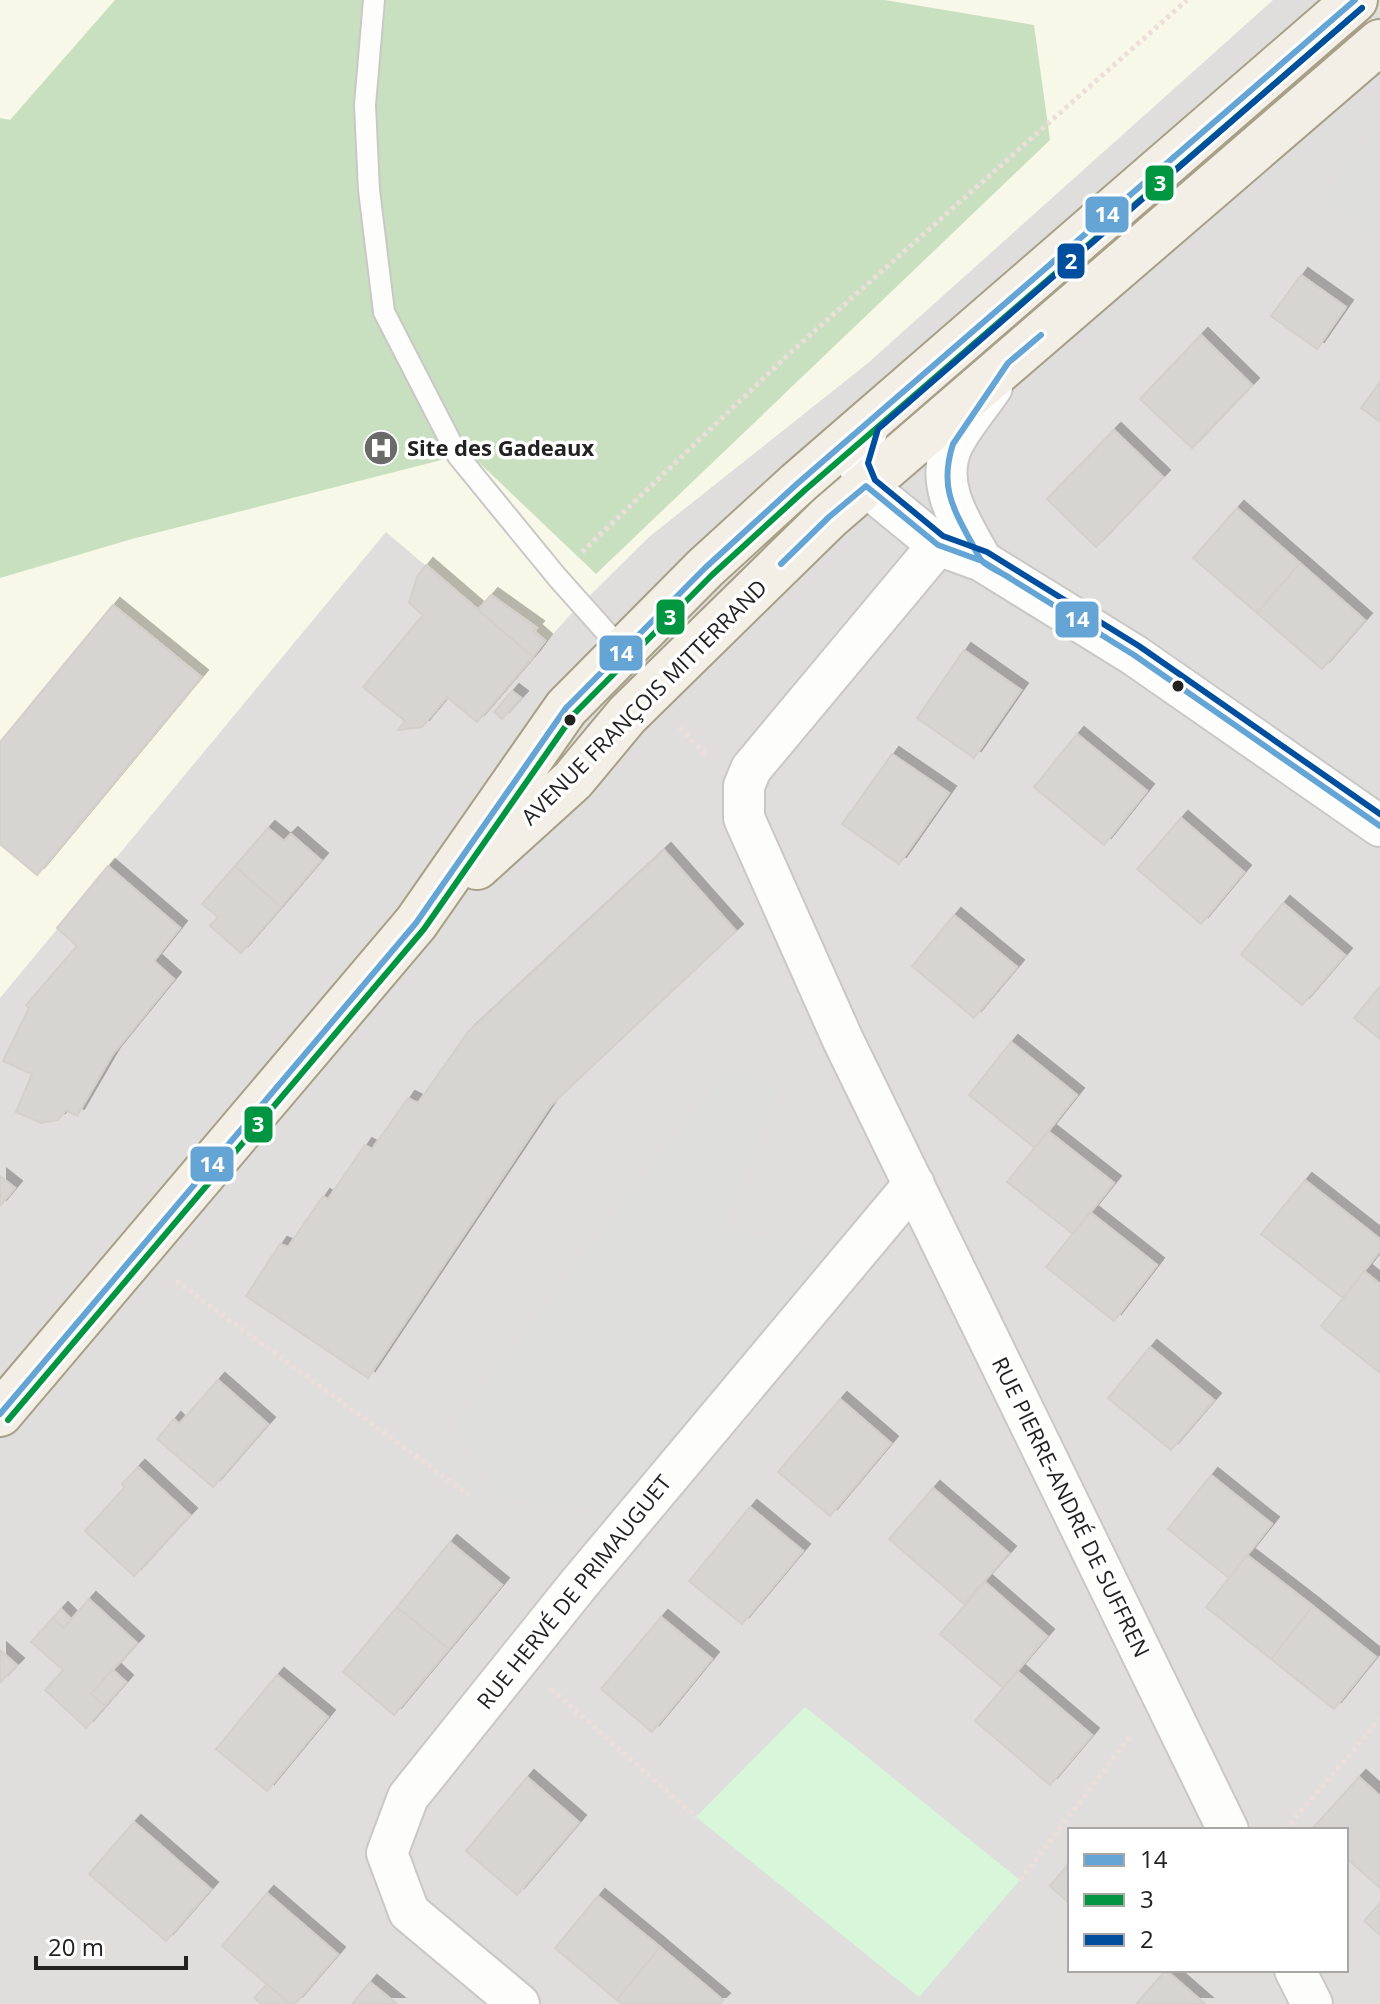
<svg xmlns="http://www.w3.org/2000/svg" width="1380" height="2004" font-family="'Open Sans',sans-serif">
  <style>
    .residential { fill: #dfdedc; fill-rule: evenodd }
    .education { fill: #f7f8e7 }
    .religious { fill: #dededc }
    .forest { fill: #c8e0bf }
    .park { fill: #d8f7da }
    .building { fill: #d7d5d1; stroke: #d3d0cb; stroke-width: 2; filter: url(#shadow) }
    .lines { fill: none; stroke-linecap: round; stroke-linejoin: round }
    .service-casing { stroke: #c9c8c6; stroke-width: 24 }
    .minor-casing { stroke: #c9c8c6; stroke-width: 44 }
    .primary-casing { stroke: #a79f86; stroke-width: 48 }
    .path { stroke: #eddeda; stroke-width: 5; stroke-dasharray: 4 4; stroke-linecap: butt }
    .service { stroke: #fdfdfc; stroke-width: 20 }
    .minor { stroke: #fdfdfc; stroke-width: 40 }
    .primary { stroke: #f3eee6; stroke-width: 44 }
    .bus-1-casing { stroke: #fff; stroke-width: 12 }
    .bus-2-casing { stroke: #fff; stroke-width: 12 }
    .bus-3-casing { stroke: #fff; stroke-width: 12 }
    .bus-1 { stroke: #65a5d6; stroke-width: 6 }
    .bus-2 { stroke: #009641; stroke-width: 6 }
    .bus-3 { stroke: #004f9f; stroke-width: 6 }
    .bus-dot { fill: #222; stroke: #fff; stroke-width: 3 }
    .labels { text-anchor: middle; stroke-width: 7; stroke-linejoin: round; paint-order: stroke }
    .poi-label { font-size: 22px; font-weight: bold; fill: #222; stroke: #fff; text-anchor: start }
    .street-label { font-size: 22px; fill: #222; stroke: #fff }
    .line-badge { stroke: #fff; stroke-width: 3 }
    .badge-label { font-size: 22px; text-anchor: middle; font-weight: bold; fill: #fff }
  </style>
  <defs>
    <filter id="shadow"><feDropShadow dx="7" dy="-7" stdDeviation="0" flood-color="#0004"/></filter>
  </defs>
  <rect width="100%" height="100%" fill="#f0efea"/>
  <path class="residential" d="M885 0H1380V2004H0V578ZM1070 1830H1346V1970H1070Z"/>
  <path class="education" d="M0 0H1273L868 363 649 537 569 616 533 657 386 532 0 998Z"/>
  <path class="religious" d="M1380 129V239L1321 196Z
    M729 1066 780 1087 723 1227 827 1249 617 1512 503 1498 453 1427Z"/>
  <path class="forest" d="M115 0H885L1034 25 1050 140 596 574 469 453 132 539 0 578V118L10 120Z"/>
  <path class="park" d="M805 1707 1020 1880 919 1997 696 1817Z"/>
  <path class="building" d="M1301 275 1346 307 1317 349 1271 316Z
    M1201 335 1252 385 1192 448 1140 399Z
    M1380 382V422L1361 408Z
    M1114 430 1163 477 1096 547 1047 499Z
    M1237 508 1300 563 1257 613 1193 558Z
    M1300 563 1365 620 1322 669 1257 613Z
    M426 565 533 657 477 722 447 697 422 727 398 730 405 721 363 687 423 615 409 603 417 577Z
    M491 595 537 628 534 631 545 641 533 657 478 610Z
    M113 605 201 677 37 875 0 844V742Z
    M964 650 1021 690 974 758 917 718Z
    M512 691 521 698 502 719 494 712Z
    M1077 734 1147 791 1104 845 1034 787Z
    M892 754 949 793 899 864 842 824Z
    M1181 818 1244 872 1201 924 1137 869Z
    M268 828 284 841 291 834 321 860 281 907 235 866Z
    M664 850 736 931 551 1105 368 1378 246 1296 280 1244 288 1247 323 1196 328 1199 365 1145 372 1149 408 1098 418 1103 468 1032Z
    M108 866 180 928 154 961 174 979 113 1054 77 1116 66 1110 58 1120 41 1123 16 1112 32 1074 3 1061 29 1008 26 1005 77 946 57 928Z
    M235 866 281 907 241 953 210 926 218 917 202 904Z
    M1283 903 1345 955 1302 1005 1241 954Z
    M954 915 1017 967 974 1018 912 966Z
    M1380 986V1039L1354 1018Z
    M1011 1042 1077 1095 1035 1148 969 1095Z
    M1048 1131 1114 1183 1073 1234 1007 1182Z
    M0 1176 15 1188 0 1206Z
    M1305 1180 1380 1239V1251L1343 1298 1261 1234Z
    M1090 1212 1157 1265 1114 1321 1046 1267Z
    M1364 1271 1380 1284V1373L1321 1326Z
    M1150 1347 1214 1400 1171 1450 1108 1398Z
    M218 1380 268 1424 213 1487 157 1439 174 1419 179 1424Z
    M840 1399 891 1443 830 1516 778 1472Z
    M138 1467 190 1515 134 1576 85 1531 125 1487 122 1484Z
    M1211 1475 1272 1524 1229 1578 1168 1529Z
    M933 1488 1009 1553 964 1604 889 1539Z
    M750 1507 803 1551 742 1624 689 1581Z
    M450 1542 502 1585 449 1649 397 1607Z
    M1247 1555 1313 1606 1271 1659 1206 1607Z
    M985 1582 1047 1636 1003 1688 940 1634Z
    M89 1599 137 1643 91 1694 105 1706 86 1728 45 1690 63 1670 31 1642 53 1618 64 1628Z
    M1313 1606 1376 1657 1334 1709 1271 1659Z
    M397 1607 449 1649 394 1715 343 1672Z
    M61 1609 71 1619 64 1628 53 1618Z
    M661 1617 712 1659 652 1732 601 1689Z
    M0 1650 17 1665 1 1682 0 1681Z
    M112 1669 126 1682 105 1706 91 1694Z
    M1017 1671 1092 1735 1050 1785 975 1721Z
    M277 1675 328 1717 267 1791 216 1749Z
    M527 1777 579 1822 517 1895 466 1851Z
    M1359 1777 1380 1796V1888L1346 1858V1830L1313 1828Z
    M134 1822 211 1889 166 1941 89 1874Z
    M1070 1862V1904L1050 1886Z
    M267 1893 338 1954 295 2004H290L222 1946Z
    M598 1896 660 1947 617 2000 555 1948Z
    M1380 1903V1935L1364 1921Z
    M660 1947 723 2000 719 2004H622L617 2000Z
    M1166 1970 1205 2004H1136Z
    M370 1982 397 2004H352Z
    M267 1984 290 2004H262L254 1998Z"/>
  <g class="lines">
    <g class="service-casing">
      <path id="service" d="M374 0 365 105 369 190 384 312 458 456 557 577 623 651"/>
    </g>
    <g class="minor-casing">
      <path id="minor" d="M869 423 858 463 866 486 938 545 982 561 1134 655 1380 826
        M938 545 751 769 744 786V818L843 1040 1228 1830
        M982 561C963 526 933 485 953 444 963 424 980 405 992 387
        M1295 1970 1312 2004
        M519 2004 409 1912 387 1853 408 1797 578 1585 914 1184"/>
    </g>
    <g class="primary-casing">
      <path id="primary" d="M477 867 573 780 627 715 829 517 1380 42
        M0 1414 416 923 566 708 705 568 798 483 1355 0"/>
    </g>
    <path class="path" d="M582 552 791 352 1187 0
      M680 728 706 755
      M176 1281 469 1495
      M551 1689 696 1817
      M1285 1830 1380 1719
      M1020 1880 1132 1734"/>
    <use href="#service" class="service"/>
    <use href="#minor" class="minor"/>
    <use href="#primary" class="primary"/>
    <g class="bus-1-casing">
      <path id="bus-1" d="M781 564 829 517 866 486 938 545 982 561 1134 655 1380 826
        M1010 578C1002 573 990 568 983 562 977 556 974 546 970 540 951 505 940 484 953 444L1008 363 1041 335
        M0 1414 416 923 566 708 705 568 798 483 1355 0"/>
    </g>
    <g class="bus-2-casing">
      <path id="bus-2" d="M8 1420 424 929 574 714 712 575 805 490 1362 8"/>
    </g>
    <g class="bus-3-casing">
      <path id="bus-3" d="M1362 8 878 429 868 463 875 480 943 536 987 552 1139 646 1380 814"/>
    </g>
    <use href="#bus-1" class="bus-1"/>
    <use href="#bus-2" class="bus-2"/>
    <use href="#bus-3" class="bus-3"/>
  </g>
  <defs>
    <g id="hospital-disc" transform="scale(1.8)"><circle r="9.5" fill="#6a6a68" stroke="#fff"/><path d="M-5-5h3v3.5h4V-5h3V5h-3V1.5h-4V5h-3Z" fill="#fff"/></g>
  </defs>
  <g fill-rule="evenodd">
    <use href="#hospital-disc" x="381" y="448"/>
  </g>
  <g class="bus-dot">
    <circle cx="1178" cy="686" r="7"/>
    <circle cx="570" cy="720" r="7"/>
  </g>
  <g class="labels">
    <g class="poi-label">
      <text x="407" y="456">Site des Gadeaux</text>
    </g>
    <g class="street-label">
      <text transform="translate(644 702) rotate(-45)" y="8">AVENUE FRANÇOIS MITTERRAND</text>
      <text transform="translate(1071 1507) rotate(64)" y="8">RUE PIERRE-ANDRÉ DE SUFFREN</text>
      <text transform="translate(574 1592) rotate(-51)" y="8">RUE HERVÉ DE PRIMAUGUET</text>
    </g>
  </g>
  <g class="line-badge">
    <rect x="1144" y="164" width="31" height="38" rx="8" fill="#009641"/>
    <rect x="1084" y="195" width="46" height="39" rx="8" fill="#65a5d6"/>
    <rect x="1056" y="242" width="30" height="38" rx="8" fill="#004f9f"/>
    <rect x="655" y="598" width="31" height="38" rx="8" fill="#009641"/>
    <rect x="1054" y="600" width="46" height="39" rx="8" fill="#65a5d6"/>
    <rect x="598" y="634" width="46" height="38" rx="8" fill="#65a5d6"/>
    <rect x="243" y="1105" width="31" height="39" rx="8" fill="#009641"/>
    <rect x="189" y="1145" width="46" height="38" rx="8" fill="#65a5d6"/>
  </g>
  <g class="badge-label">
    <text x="1160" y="191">3</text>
    <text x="1107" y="222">14</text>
    <text x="1071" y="269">2</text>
    <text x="670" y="625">3</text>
    <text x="1077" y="627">14</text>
    <text x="621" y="661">14</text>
    <text x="258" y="1132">3</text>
    <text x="212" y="1172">14</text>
  </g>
  <rect x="1068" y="1828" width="280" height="144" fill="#ffffff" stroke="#a7a7a7" stroke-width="2"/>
  <rect x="1084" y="1854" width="40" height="12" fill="#65a5d6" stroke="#a7a7a7" stroke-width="2"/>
  <text x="1140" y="1868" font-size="24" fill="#222222">14</text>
  <rect x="1084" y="1894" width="40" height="12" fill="#009641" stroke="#a7a7a7" stroke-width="2"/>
  <text x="1140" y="1908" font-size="24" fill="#222222">3</text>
  <rect x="1084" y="1934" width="40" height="12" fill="#004f9f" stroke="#a7a7a7" stroke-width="2"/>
  <text x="1140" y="1948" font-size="24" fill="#222222">2</text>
  <path d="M36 1956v12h150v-12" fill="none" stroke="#222222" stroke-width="4"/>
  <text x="48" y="1956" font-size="24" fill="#222222" stroke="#ffffff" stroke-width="6" paint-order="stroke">20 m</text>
</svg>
